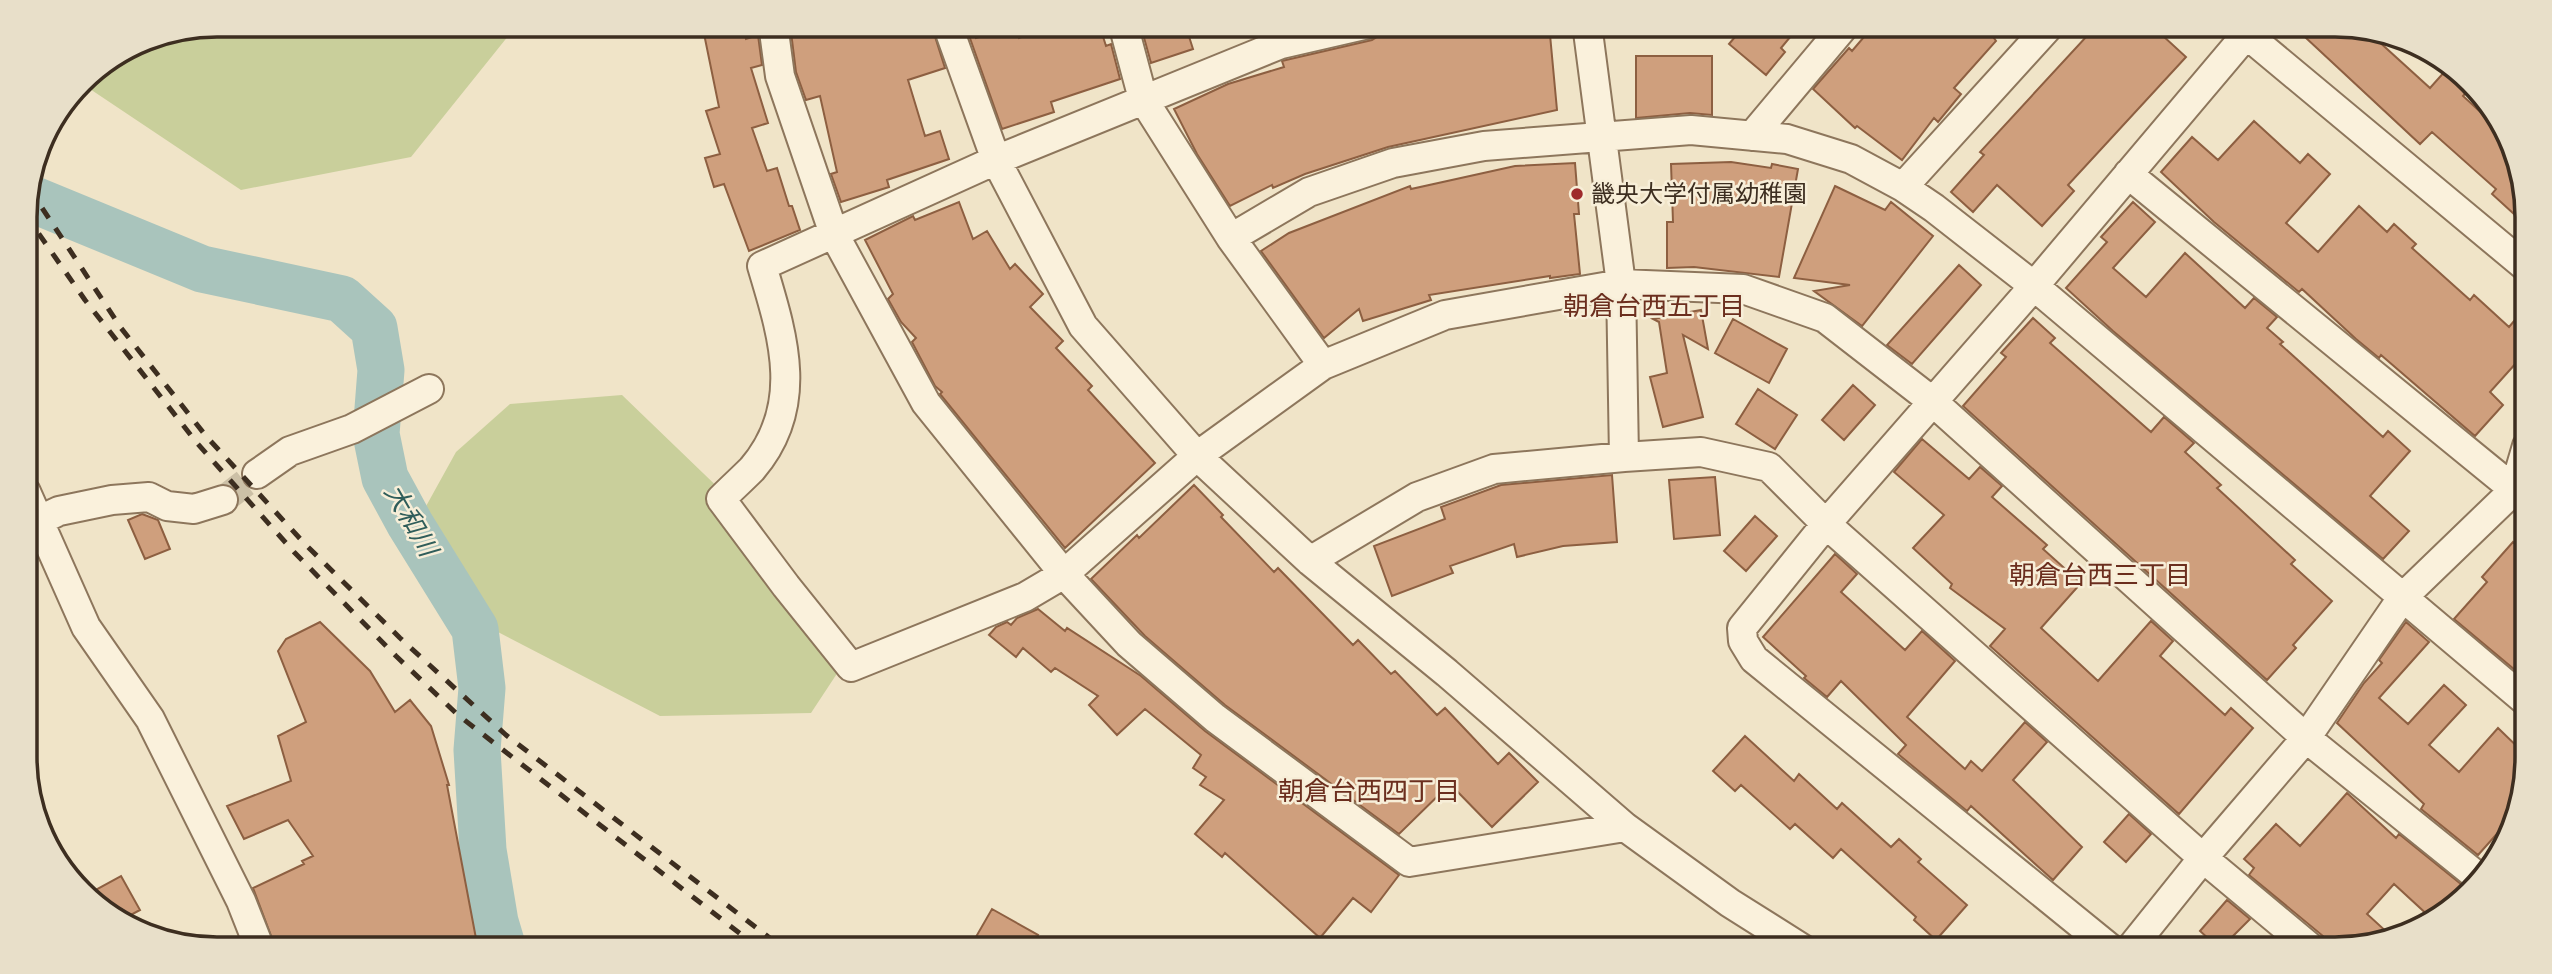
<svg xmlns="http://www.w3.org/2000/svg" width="2552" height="974" font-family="Bitter,'Noto Sans JP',serif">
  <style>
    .green { fill: #c9cf9b }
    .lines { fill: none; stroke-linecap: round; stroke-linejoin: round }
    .river { stroke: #a9c4bc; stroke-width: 47 }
    .building { fill: #cf9f7d; stroke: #8d5f41; stroke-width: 2 }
    .minor-tunnel { stroke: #ccc0a6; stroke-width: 28; stroke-dasharray: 28 14; stroke-linecap: butt }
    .minor-casing { stroke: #8d765c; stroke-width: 32 }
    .minor { stroke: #faf1dc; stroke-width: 28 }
    .rail { stroke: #3d2e20; stroke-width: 5; stroke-dasharray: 12 12; stroke-linecap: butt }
    .poi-dot { fill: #9e2a2b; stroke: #f7eed8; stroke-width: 2.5 }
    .labels { text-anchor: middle; stroke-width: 5; stroke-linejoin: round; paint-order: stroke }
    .poi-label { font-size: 24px; fill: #3d2e20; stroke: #f7eed8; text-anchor: start }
    .neighbourhood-label { font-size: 26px; fill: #6b2e1e; stroke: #f7eed8 }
    .water-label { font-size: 26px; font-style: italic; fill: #2f5d5a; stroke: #f7eed8 }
    .rim { fill: none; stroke: #3d2e20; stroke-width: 3.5 }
  </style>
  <rect width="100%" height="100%" fill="#f0e4c8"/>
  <path class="green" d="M217 24H517V25L411 157 241 190 81 83 90 73 144 39Z
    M622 395 731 500 797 576 840 669 811 713 660 716 448 606 409 537 456 452 510 404Z"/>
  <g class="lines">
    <path class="river" d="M27 197 202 269 342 299 374 328 381 370 376 434 385 478 410 524 475 629 482 688 477 750 483 850 495 922 503 949"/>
  </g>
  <path class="building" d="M702 24H743L746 39 758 35 762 65 751 68 768 123 752 128 767 171 777 168 789 206H792L800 230 749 251 724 184 714 187 705 158 720 154 706 111 719 107Z
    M790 24H931L945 68 908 80 925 136 940 131 949 159 887 180 889 187 841 202 831 174 837 172 820 96 806 100 796 72Z
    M965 24H974L976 38 1015 26 1019 38 1060 24H1099L1106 46 1111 44 1120 79 1051 102 1054 112 1002 129Z
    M1171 24H1185L1193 49 1151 63 1143 34Z
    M1392 24H1549L1557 110 1388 147 1305 174 1273 188 1272 185 1230 206 1197 154 1174 109 1228 84 1284 67 1282 61 1286 60 1372 40 1380 35 1394 32Z
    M1746 24H1801L1781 48 1785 52 1766 75 1729 44Z
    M1875 24H2006L1994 38 1996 41 1954 88 1961 94 1938 122 1934 118 1902 160 1857 126 1855 128 1813 89 1849 48 1852 51Z
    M2098 24H2150L2186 57 2068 185 2074 191 2042 226 1997 185 1973 212 1951 192 1984 155 1980 152Z
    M2291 24H2335L2365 29 2430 88 2446 70 2471 87 2463 96 2500 130 2526 191V200L2514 214 2492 194 2496 189 2432 132 2420 144Z
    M1636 56H1712V115L1690 113 1636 118Z
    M2254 121 2300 163 2308 154 2330 174 2286 223 2318 252 2359 206 2387 232 2394 224 2416 244 2412 248 2470 300 2474 295 2509 327 2526 307V352L2490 392 2503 405 2475 436 2381 355 2379 358 2356 339 2302 289 2299 292 2214 222 2161 172 2192 137 2218 160Z
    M1731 162 1771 168 1772 164 1798 169 1779 277 1694 267 1667 268V222H1673L1671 164Z
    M1575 163 1579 214H1574L1580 274 1550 278V276L1429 295 1431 300 1363 321 1359 309 1324 338 1261 251 1289 233 1410 186 1411 189 1515 166Z
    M1835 186 1885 210 1891 202 1933 236 1862 326 1814 291 1850 285 1794 278Z
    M959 202 973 239 987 231 1010 269 1015 264 1043 294 1030 307 1063 341 1056 348 1092 386 1088 390 1155 463 1065 548 940 394 942 392 935 386 912 342 916 338 901 322 888 299 893 294 865 240 913 216 915 220Z
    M2133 202 2155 222 2113 268 2146 297 2185 253 2245 308 2254 298 2277 317 2267 328 2283 342 2280 344 2383 437 2388 431 2410 451 2370 496 2409 531 2383 559 2113 331 2066 288 2107 242 2101 237Z
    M1959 265 1981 285 1912 364 1887 345Z
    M1701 310 1708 349 1683 335 1703 417 1663 427 1650 377 1667 373 1659 322 1653 319Z
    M2033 318 2055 338 2050 343 2151 432 2164 417 2194 443 2185 452 2221 485 2217 488 2295 560 2291 564 2332 601 2293 645 2296 648 2267 680 1963 406 2006 357 2001 353Z
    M1733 319 1787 349 1769 383 1715 353Z
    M1853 385 1875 405 1844 440 1822 420Z
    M1758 389 1797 415 1775 449 1736 424Z
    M1922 439 1969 479 1980 467 2002 486 1992 497 2047 545 2043 549 2081 583 2041 628 2098 681 2151 621 2173 641 2160 656 2225 715 2231 708 2253 728 2179 814 1990 646 2005 629 1950 588 1952 584 1913 548 1944 515 1894 472Z
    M1612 475 1617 542 1563 546 1517 557 1514 544 1450 566 1453 573 1392 596 1374 546 1445 519 1441 507 1501 485Z
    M1715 477 1720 535 1674 539 1669 480Z
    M1194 485 1223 515 1221 517 1274 572 1278 568 1353 645 1358 640 1391 674 1395 671 1437 715 1445 708 1498 764 1509 753 1538 782 1492 827 1450 784 1399 834 1225 705 1145 636 1091 579 1137 535 1139 538Z
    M142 514 158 520 170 549 145 559 128 520Z
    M1755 516 1777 536 1746 571 1724 551Z
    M2513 542 2527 555V680L2454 619 2487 582 2482 577Z
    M1835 554 1857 574 1841 592 1905 650 1922 631 1955 661 1907 717 1965 769 1971 761 1982 771 2025 722 2047 742 2013 780 2082 847 2053 880 1971 806 1967 811 1898 754 1906 745 1841 681 1827 697 1804 678 1806 676 1763 637Z
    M1038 609 1065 631 1067 628 1141 676 1205 731 1399 875 1371 912 1353 898 1320 938 1225 853 1222 857 1195 834 1224 800 1200 785 1206 777 1193 768 1201 755 1145 709 1117 735 1089 705 1098 696 1055 668 1051 672 1023 648 1016 657 989 635 996 627 1007 622 1011 625 1017 618Z
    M320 622 370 671 395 712 410 700 431 726 449 785H447L478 949H276L253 888 304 864 302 861 313 856 288 820 244 839 227 806 291 781 278 736 306 722 278 651 286 639Z
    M2406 622 2429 642 2379 698 2408 724 2444 685 2466 705 2429 745 2459 772 2498 728 2528 757 2520 802 2509 814 2512 817 2478 855 2421 809 2424 804 2337 723 2364 683 2382 663 2379 660Z
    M1745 736 1794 781 1799 774 1837 809 1842 803 1891 847 1899 839 1921 859 1918 862 1967 905 1936 940 1914 920 1916 917 1841 849 1833 858 1795 824 1790 829 1741 785 1735 791 1713 771Z
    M2347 793 2396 838 2399 834 2467 889 2452 910 2431 918 2394 884 2367 914 2389 934 2347 949H2328L2323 936 2249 875 2254 868 2244 859 2276 824 2300 846Z
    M2129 814 2151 834 2126 862 2104 842Z
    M121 876 140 910 127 917H122L88 894Z
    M2227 900 2250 919 2220 949 2200 931Z
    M992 909 1038 935 1030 949H986L973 942Z"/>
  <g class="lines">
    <path class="minor-tunnel" d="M223 500 257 474"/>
    <g class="minor-casing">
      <path id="minor" d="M773 24 780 76 834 234 926 403 1064 574 1129 644 1215 718 1409 862 1625 827
        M947 24 996 160 1083 326 1197 456 1310 561 1447 673 1625 827 1730 903 1803 949
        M1123 24 1143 99 1231 238 1323 365
        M1368 24 1281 44 996 160 762 266C783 336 806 406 752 469 742 479 731 489 721 499L786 586 851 667 1025 597 1064 574 1197 456 1323 365 1445 315 1621 284 1743 289 1825 318 1932 401 2306 738 2477 876
        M1587 24 1621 284 1624 457
        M2234 24 2526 267
        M1752 136 1846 24
        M2128 174 2527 500
        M1903 187 2051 24
        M1231 238 1309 192 1393 163 1484 146 1691 130 1787 139 1851 159 1903 187 1934 208 2034 286 2527 702
        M257 474 290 451 352 429 429 389
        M26 492 86 627 150 719 241 901 260 949
        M38 521 59 511 112 500 149 497 167 506 194 509 223 500
        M1310 561 1417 497 1494 469 1624 457 1701 452 1769 467 1826 524 2203 858 2312 949
        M2111 949 1754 659 1743 641 1742 628 1826 524 2034 286 2246 35
        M2130 949 2203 858 2306 738 2402 598 2514 490 2527 446"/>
    </g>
    <use href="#minor" class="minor"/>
    <path class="rail" d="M29 188 121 328 206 436 304 543 400 638 506 735 784 949
      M25 214 85 300 197 443 294 552 396 656 458 715 760 949"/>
  </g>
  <circle class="poi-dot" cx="1577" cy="194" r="7"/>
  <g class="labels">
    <g class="poi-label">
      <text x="1591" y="202">畿央大学付属幼稚園</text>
    </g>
    <g class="neighbourhood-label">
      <text x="1654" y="315">朝倉台西五丁目</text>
      <text x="2100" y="584">朝倉台西三丁目</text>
      <text x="1369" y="800">朝倉台西四丁目</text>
    </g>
    <g class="water-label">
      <text transform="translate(411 520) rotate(60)" y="9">大和川</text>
    </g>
  </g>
  <path d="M0 0H2552V974H0ZM217 37H2335A180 180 0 0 1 2515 217V757A180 180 0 0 1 2335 937H217A180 180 0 0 1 37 757V217A180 180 0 0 1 217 37Z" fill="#e8dfc9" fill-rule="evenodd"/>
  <path class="rim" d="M217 37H2335A180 180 0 0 1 2515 217V757A180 180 0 0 1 2335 937H217A180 180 0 0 1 37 757V217A180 180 0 0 1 217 37Z"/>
</svg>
